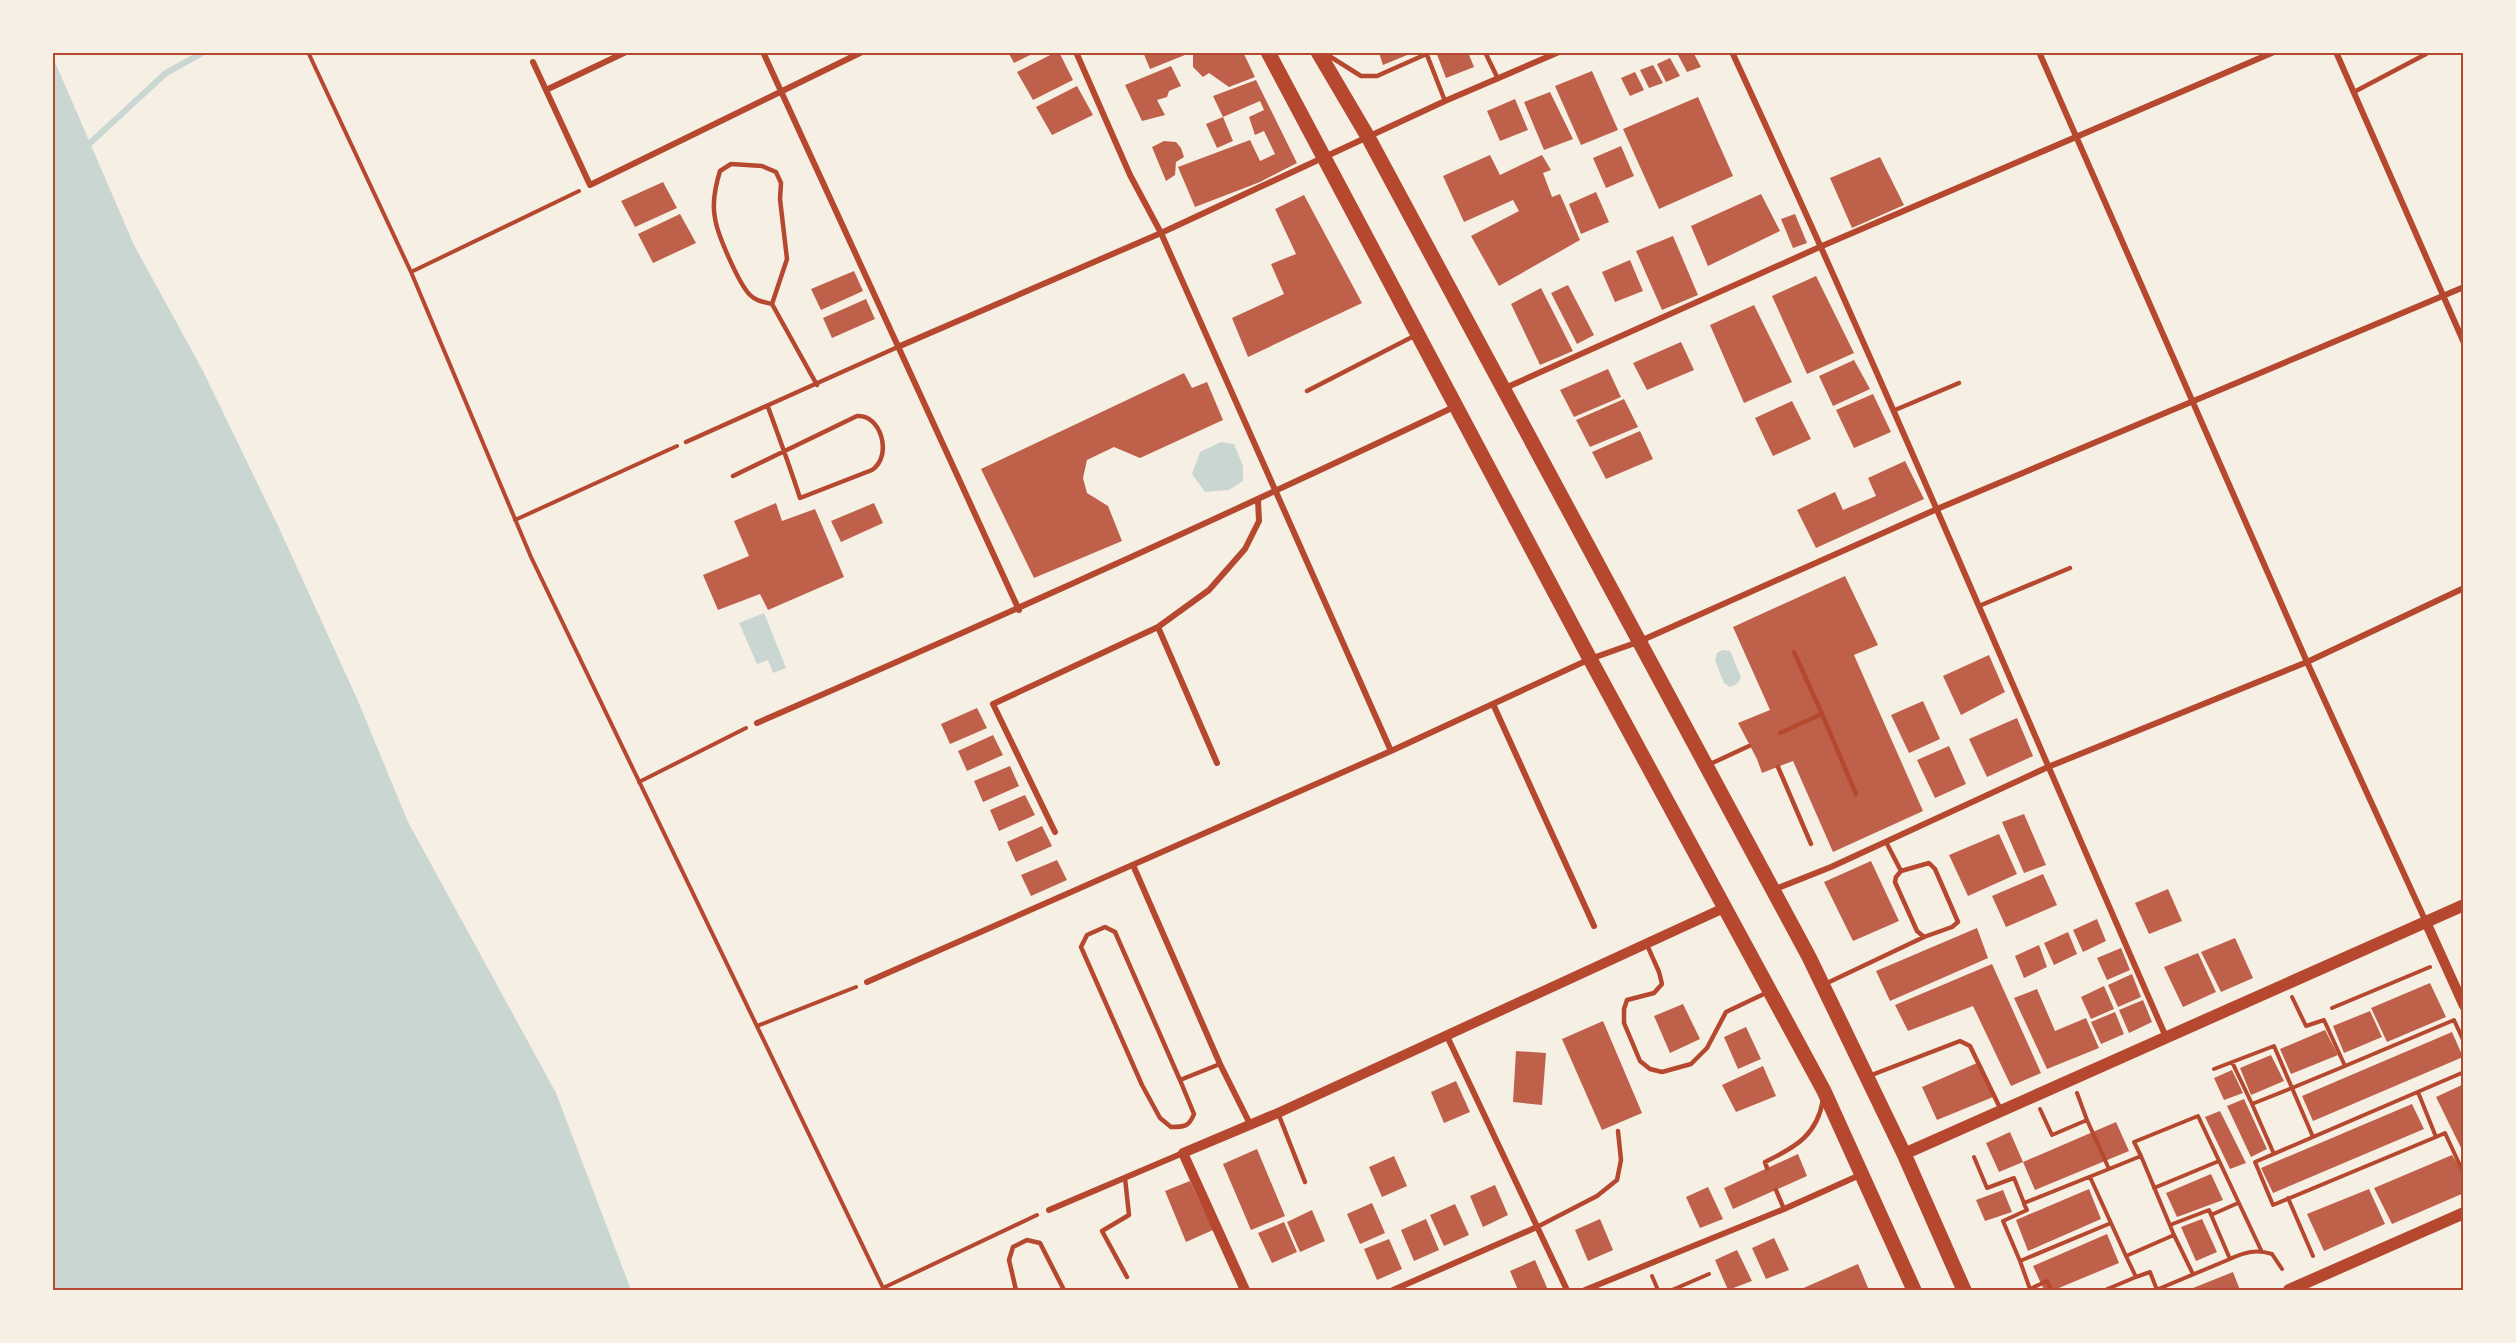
<svg xmlns="http://www.w3.org/2000/svg" width="2516" height="1343" font-family="Literata,serif">
  <style>
    .water { fill: #c9d6d2 }
    .lines { fill: none; stroke-linecap: round; stroke-linejoin: round }
    .stream { stroke: #c9d6d2; stroke-width: 6 }
    .building { fill: #bf614a }
    .path { stroke: #b5482f; stroke-width: 4 }
    .service { stroke: #b5482f; stroke-width: 4.5 }
    .minor { stroke: #b5482f; stroke-width: 6 }
    .tertiary { stroke: #b5482f; stroke-width: 10 }
    .secondary { stroke: #b5482f; stroke-width: 12 }
    .primary { stroke: #b5482f; stroke-width: 15 }
    .neatline { fill: none; stroke: #b5482f; stroke-width: 2 }
  </style>
  <rect width="100%" height="100%" fill="#f6efe4"/>
  <path class="water" d="M52 55 134 245 203 371 279 528 358 701 408 822 556 1093 631 1290H53Z
    M1221 442 1234 444 1243 466V481L1229 490 1205 492 1192 474 1200 452Z
    M764 613 786 668 773 673 768 660 757 664 739 623Z
    M1723 650 1730 651 1741 677 1737 684 1730 687 1724 683 1715 660 1717 653Z"/>
  <g class="lines">
    <path class="stream" d="M90 143 166 73 204 52"/>
  </g>
  <path class="building" d="M1008 52H1036L1014 63Z
    M1056 52H1059L1073 80 1033 100 1017 72Z
    M1143 52H1190V53L1150 69Z
    M1199 52H1243L1255 77 1229 87 1209 73 1203 77 1193 67V55Z
    M1436 52H1468L1474 67 1446 78Z
    M1683 52H1693L1701 67 1687 72 1678 55Z
    M1379 53H1412L1383 65Z
    M1670 58 1680 76 1666 82 1657 64Z
    M1653 65 1663 83 1649 88 1640 70Z
    M1171 66 1181 86 1169 91 1167 97 1157 100 1165 115 1142 121 1125 85Z
    M1592 71 1618 130 1581 145 1555 86Z
    M1635 72 1644 90 1630 96 1621 78Z
    M1256 80 1297 163 1260 182 1195 207 1178 167 1250 140 1260 161 1275 154 1264 131 1255 135 1249 117 1264 110 1260 101 1223 117 1213 96Z
    M1077 86 1093 115 1052 135 1036 107Z
    M1550 92 1573 139 1544 150 1524 102Z
    M1698 97 1733 176 1659 209 1623 129Z
    M1515 99 1528 130 1500 141 1487 111Z
    M1223 117 1233 141 1217 148 1206 124Z
    M1164 141 1176 142 1181 148 1184 157 1176 162 1175 175 1166 181 1152 147Z
    M1621 146 1634 176 1606 188 1593 158Z
    M1490 155 1500 175 1542 155 1551 170 1543 173 1552 197 1560 194 1580 240 1499 286 1471 236 1519 211 1513 200 1464 222 1443 176Z
    M1880 157 1904 205 1852 228 1830 178Z
    M663 182 677 208 635 227 621 201Z
    M1596 192 1609 222 1581 234 1569 204Z
    M1761 194 1780 231 1708 266 1691 226Z
    M1304 195 1362 303 1248 357 1232 318 1284 294 1271 264 1296 254 1275 209Z
    M680 214 696 243 653 263 638 234Z
    M1795 214 1807 243 1793 248 1781 219Z
    M1673 236 1698 295 1662 310 1636 251Z
    M1630 260 1643 291 1615 302 1602 272Z
    M854 271 863 291 821 310 811 289Z
    M1816 276 1854 353 1807 374 1772 296Z
    M1568 285 1594 335 1577 344 1551 293Z
    M1541 288 1573 351 1540 365 1511 304Z
    M866 299 875 319 832 338 823 318Z
    M1754 305 1792 382 1744 403 1710 325Z
    M1681 342 1694 370 1647 390 1633 363Z
    M1854 360 1870 389 1833 406 1819 376Z
    M1608 369 1621 397 1574 417 1560 390Z
    M1184 373 1192 388 1207 382 1223 420 1140 458 1114 447 1087 460 1083 478 1087 493 1108 506 1122 541 1034 578 981 469Z
    M1873 394 1891 432 1854 448 1836 410Z
    M1624 399 1638 427 1590 447 1576 420Z
    M1792 401 1811 439 1773 456 1755 418Z
    M1640 431 1653 459 1606 479 1592 452Z
    M1905 461 1924 499 1816 548 1797 510 1835 492 1843 510 1876 496 1868 478Z
    M776 503 782 521 815 509 844 577 768 610 760 594 718 610 703 575 749 556 734 521Z
    M874 503 883 523 841 542 831 521Z
    M1845 576 1878 645 1854 655 1923 811 1833 852 1793 761 1762 773 1757 759 1738 723 1770 710 1733 627Z
    M1989 655 2005 692 1961 715 1943 676Z
    M1923 701 1940 739 1909 753 1891 715Z
    M977 708 987 728 950 744 941 724Z
    M2017 718 2033 756 1987 777 1969 739Z
    M993 735 1003 755 967 771 958 751Z
    M1949 746 1966 784 1935 798 1917 760Z
    M1010 766 1019 786 983 802 974 781Z
    M1025 795 1035 815 999 831 990 810Z
    M2024 814 2046 865 2024 873 2002 822Z
    M1042 826 1052 846 1016 862 1007 842Z
    M1999 834 2017 874 1968 896 1949 855Z
    M1057 860 1067 880 1031 896 1021 875Z
    M1871 861 1899 921 1853 941 1824 882Z
    M2043 874 2057 905 2006 927 1992 896Z
    M2168 889 2182 921 2149 934 2135 903Z
    M2097 919 2106 941 2083 952 2073 930Z
    M1977 928 1988 958 1890 1001 1876 971Z
    M2068 932 2077 954 2054 965 2044 943Z
    M2235 938 2253 978 2221 992 2201 952Z
    M2039 945 2047 967 2024 978 2015 956Z
    M2121 948 2130 970 2107 980 2097 958Z
    M2198 953 2216 992 2183 1007 2164 967Z
    M1992 964 2041 1073 2011 1086 1973 1006 1908 1031 1895 1005Z
    M2132 974 2141 997 2118 1007 2108 985Z
    M2430 983 2446 1017 2387 1042 2371 1008Z
    M2104 986 2114 1009 2091 1019 2081 997Z
    M2037 989 2055 1031 2086 1018 2099 1048 2047 1069 2014 998Z
    M2143 1000 2152 1022 2129 1033 2119 1010Z
    M1683 1004 1700 1039 1670 1053 1654 1016Z
    M2370 1011 2382 1037 2344 1053 2333 1026Z
    M2115 1012 2124 1034 2101 1044 2091 1022Z
    M1603 1021 1642 1113 1602 1130 1562 1039Z
    M1746 1027 1761 1059 1738 1069 1724 1037Z
    M2325 1030 2338 1055 2291 1074 2280 1049Z
    M2452 1032 2463 1057 2313 1121 2302 1096Z
    M1516 1051 1546 1053 1542 1105 1513 1102Z
    M2271 1055 2284 1081 2251 1095 2240 1068Z
    M1977 1063 1993 1097 1937 1120 1922 1087Z
    M1763 1066 1776 1096 1736 1112 1722 1085Z
    M2232 1070 2243 1093 2224 1100 2214 1078Z
    M1456 1081 1470 1112 1444 1123 1431 1092Z
    M2464 1084V1154L2436 1097Z
    M2244 1099 2267 1149 2251 1157 2227 1106Z
    M2412 1104 2424 1129 2273 1193 2261 1168Z
    M2220 1111 2246 1163 2230 1169 2205 1117Z
    M2116 1122 2129 1151 2035 1190 2023 1162Z
    M2010 1132 2023 1162 1999 1172 1986 1143Z
    M1257 1149 1285 1216 1251 1230 1223 1164Z
    M1798 1154 1807 1176 1733 1209 1724 1188Z
    M2452 1155 2464 1174V1193L2392 1224 2374 1188Z
    M1394 1156 1407 1186 1382 1197 1369 1167Z
    M2211 1174 2223 1200 2177 1217 2166 1193Z
    M1190 1181 1213 1230 1186 1242 1165 1191Z
    M1495 1185 1508 1215 1483 1227 1470 1196Z
    M1708 1187 1723 1219 1700 1228 1686 1197Z
    M2089 1189 2101 1219 2028 1251 2016 1220Z
    M2369 1189 2385 1224 2324 1251 2307 1214Z
    M2003 1190 2012 1212 1985 1221 1976 1200Z
    M1372 1203 1385 1233 1360 1244 1347 1214Z
    M1455 1204 1469 1235 1444 1246 1430 1215Z
    M1312 1210 1325 1241 1300 1252 1287 1222Z
    M1426 1219 1439 1250 1414 1261 1401 1230Z
    M1600 1219 1613 1250 1588 1261 1575 1230Z
    M2202 1219 2217 1252 2196 1261 2181 1227Z
    M1284 1222 1297 1252 1272 1263 1258 1233Z
    M2107 1234 2119 1263 2054 1290H2044L2033 1266Z
    M1774 1238 1789 1270 1766 1279 1752 1248Z
    M1389 1239 1402 1269 1377 1280 1364 1249Z
    M1737 1250 1752 1281 1728 1290 1715 1260Z
    M1535 1260 1548 1290H1518L1510 1271Z
    M1858 1264 1869 1290H1799Z
    M2233 1272 2240 1290H2188Z"/>
  <g class="lines">
    <path class="path" d="M308 52 411 272 531 557 884 1290
      M411 272 579 191
      M515 520 677 446
      M639 782 746 728
      M2292 997 2306 1026 2324 1020 2345 1066 2454 1020 2464 1042
      M2332 1008 2430 967
      M757 1026 856 987
      M2232 1062 2252 1104 2292 1088 2313 1137
      M2214 1069 2274 1046 2292 1088 2345 1066
      M2418 1092 2436 1137 2273 1205 2255 1162 2464 1072
      M2077 1093 2087 1120
      M2252 1104 2274 1154
      M2040 1109 2052 1135 2087 1120 2109 1169 2141 1156 2174 1235 2126 1256 2136 1277 2105 1290
      M2436 1137 2445 1133 2464 1174
      M2141 1156 2134 1142 2198 1116 2261 1250
      M1974 1157 1987 1188 2014 1178 2024 1203 2109 1169
      M2090 1177 2126 1256
      M2154 1188 2219 1161
      M2288 1198 2313 1256
      M2024 1204 2027 1210 2003 1221 2020 1261 2111 1223
      M2211 1215 2238 1203
      M2174 1235 2193 1274
      M2230 1259C2245 1252 2256 1249 2272 1254L2282 1269
      M2020 1261 2030 1289 2047 1281 2051 1290
      M1652 1276 1658 1290
      M2136 1277 2150 1272 2157 1290
      M883 1288 1037 1215
      M1672 1290 1709 1274
      M2156 1290 2230 1259 2209 1210 2170 1225"/>
    <path class="service" d="M1485 52 1498 79
      M1326 54 1361 76H1377L1431 52
      M1427 55 1445 101
      M2354 92 2426 54
      M731 164 762 166 776 172 781 183 780 199 787 259 772 304C764 302 756 301 750 295 739 284 717 234 715 218 712 204 716 184 720 171Z
      M772 304 817 385
      M1307 391 1416 335
      M1895 410 1959 383
      M686 442 900 346
      M733 476 857 416C881 414 893 456 872 470L800 498C790 467 779 437 768 407
      M1979 606 2070 568
      M1822 714 1856 794
      M1780 733 1822 714 1794 652
      M1708 765 1749 746
      M1778 767 1811 844
      M1886 842 1901 871
      M1647 945 1659 972 1662 984 1654 993 1627 1000 1624 1009V1023L1640 1061 1650 1069 1662 1072 1691 1064 1707 1048 1726 1012 1768 992
      M1825 984 1924 937 1952 927 1958 922 1935 869 1929 863 1901 871 1896 877 1895 882 1917 931 1924 937
      M1869 1076 1960 1041 1970 1046 2001 1110
      M1180 1080 1194 1114C1189 1127 1184 1127 1171 1127L1160 1118 1142 1085 1081 947 1087 935 1105 927 1115 932 1180 1080 1220 1064
      M1278 1113 1305 1182
      M1767 1168 1765 1162C1796 1147 1817 1135 1823 1100
      M1125 1178 1129 1215 1102 1231 1127 1277
      M1776 1190 1784 1209
      M1537 1227 1597 1196 1617 1180 1621 1160 1618 1131
      M1016 1290 1009 1260 1013 1247 1027 1240 1040 1243 1064 1290"/>
    <path class="minor" d="M763 52 1019 610
      M1076 52 1130 175 1161 233 1391 751
      M1732 52C1883 378 2022 708 2166 1037
      M2039 52 2307 662 2426 922
      M2336 52 2464 343
      M533 62 590 185 862 52
      M546 90 626 52
      M900 346 1161 233 1445 101 1559 52
      M1503 389 1822 246 2274 52
      M1158 627 1217 763
      M1493 704 1594 926
      M757 723C992 621 1225 516 1456 406
      M1055 832 993 704 1158 627 1209 590 1245 549 1259 521 1258 500
      M1133 865 1220 1064 1250 1124
      M1773 890 1831 867 2048 767 2307 662 2464 588
      M867 982 1391 751 1590 659 1638 642 1937 509 2464 287
      M1446 1034 1567 1290
      M1049 1210 1183 1153
      M1393 1290 1537 1227
      M1585 1290 1784 1209 1860 1175"/>
    <path class="tertiary" d="M2426 922 2464 1006
      M1245 1290 1183 1153 1278 1113 1726 907"/>
    <path class="secondary" d="M1904 1154 2464 905
      M2289 1290 2464 1213"/>
    <path class="primary" d="M1268 52 1590 659 1824 1091 1914 1290
      M1318 52 1368 137 1809 957 1904 1154 1964 1290"/>
  </g>
  <rect width="2516" height="1343" fill="none" stroke="#f6efe4" stroke-width="108"/>
  <rect x="54" y="54" width="2408" height="1235" class="neatline"/>
</svg>
